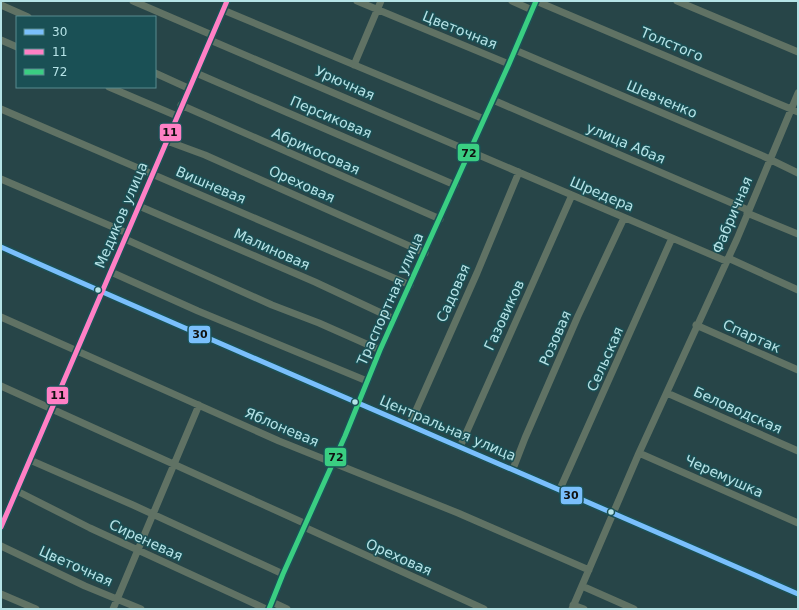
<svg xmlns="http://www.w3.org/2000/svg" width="799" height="610" font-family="'DejaVu Sans',sans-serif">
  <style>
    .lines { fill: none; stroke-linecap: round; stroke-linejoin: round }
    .minor { stroke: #607264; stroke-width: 7 }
    .bus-1-casing { stroke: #1a5055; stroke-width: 8 }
    .bus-2-casing { stroke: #1a5055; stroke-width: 8 }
    .bus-3-casing { stroke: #1a5055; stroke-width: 8 }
    .bus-1 { stroke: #7abffc; stroke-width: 5 }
    .bus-2 { stroke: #ff80c5; stroke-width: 5 }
    .bus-3 { stroke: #3ace82; stroke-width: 5 }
    .bus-dot { fill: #b6e3e7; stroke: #1a5055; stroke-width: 1.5 }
    .labels { text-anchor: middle; stroke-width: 3; stroke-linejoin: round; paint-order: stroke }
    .street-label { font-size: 14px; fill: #b6e3e7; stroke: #1a5055 }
    .line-badge { stroke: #1a5055; stroke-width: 1.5 }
    .pale-badge-label { font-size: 11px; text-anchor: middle; font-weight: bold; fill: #111 }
  </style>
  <rect width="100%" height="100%" fill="#274548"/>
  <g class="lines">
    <path class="minor" d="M133 1 212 35
      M357 1 509 64
      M512 1 532 10
      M536 1 798 112
      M677 1 798 52
      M1 5 28 17
      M223 10 484 119
      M1 40 17 47
      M210 40 726 261
      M515 50 763 156 798 173
      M354 65 381 1
      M155 73 188 88
      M196 73 455 185
      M109 87 177 116
      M493 100 748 210
      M181 105 440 219
      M1 109 410 285
      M167 141 205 155 425 253
      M1 179 127 233
      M139 206 315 282 394 319
      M747 213 798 234
      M125 239 272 305 319 323 380 350
      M1 247C265 365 533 477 798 594
      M728 258 798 290
      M111 272 198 311 367 381
      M1 317 279 441 458 513 589 570
      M696 325 798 370
      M1 386 306 524
      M667 393 798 451
      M410 424 477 273 519 172
      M460 447 572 195
      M639 453 798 523
      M30 460 133 505 283 574
      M513 469 525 438 578 316 624 218
      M560 489 672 238
      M17 491 90 528 266 609
      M1 527 227 1
      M304 527 484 609
      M1 546 85 586 141 609
      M582 586 634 609
      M1 594 36 609
      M272 602 287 609
      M573 605 584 609
      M113 609 199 405
      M269 609 283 574 345 436 380 350 509 64 536 1
      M572 609 639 453 737 239 798 93"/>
    <g class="bus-1-casing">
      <path id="bus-1" d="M1 247C265 365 533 477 798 594"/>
    </g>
    <g class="bus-2-casing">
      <path id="bus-2" d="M1 527 227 1"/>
    </g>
    <g class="bus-3-casing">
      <path id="bus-3" d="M269 609 283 574 345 436 380 350 509 64 536 1"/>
    </g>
    <use href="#bus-1" class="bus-1"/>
    <use href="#bus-2" class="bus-2"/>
    <use href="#bus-3" class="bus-3"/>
  </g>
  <g class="bus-dot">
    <circle cx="98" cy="290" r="3.5"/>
    <circle cx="355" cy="402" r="3.5"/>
    <circle cx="611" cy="512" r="3.5"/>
  </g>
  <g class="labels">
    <g class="street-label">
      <text transform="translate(460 30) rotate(22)" y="5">Цветочная</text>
      <text transform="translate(672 44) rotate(23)" y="5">Толстого</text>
      <text transform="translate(345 83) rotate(24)" y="5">Урючная</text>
      <text transform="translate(662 99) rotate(23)" y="5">Шевченко</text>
      <text transform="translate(331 117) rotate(23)" y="5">Персиковая</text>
      <text transform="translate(626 143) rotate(23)" y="5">улица Абая</text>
      <text transform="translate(316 151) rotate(24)" y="5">Абрикосовая</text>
      <text transform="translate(302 184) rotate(24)" y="5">Ореховая</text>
      <text transform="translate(211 185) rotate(23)" y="5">Вишневая</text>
      <text transform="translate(602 194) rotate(23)" y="5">Шредера</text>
      <text transform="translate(121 215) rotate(-67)" y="5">Медиков улица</text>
      <text transform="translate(732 215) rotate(-67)" y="5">Фабричная</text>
      <text transform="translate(272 249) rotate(24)" y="5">Малиновая</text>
      <text transform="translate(453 293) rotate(-66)" y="5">Садовая</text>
      <text transform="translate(390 299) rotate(-66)" y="5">Траспортная улица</text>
      <text transform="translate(504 315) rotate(-65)" y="5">Газовиков</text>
      <text transform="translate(752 336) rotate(24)" y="5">Спартак</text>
      <text transform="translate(555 338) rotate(-66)" y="5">Розовая</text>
      <text transform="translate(605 359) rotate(-66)" y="5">Сельская</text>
      <text transform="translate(738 410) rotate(24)" y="5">Беловодская</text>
      <text transform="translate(282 427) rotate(23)" y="5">Яблоневая</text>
      <text transform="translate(448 428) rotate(23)" y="5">Центральная улица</text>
      <text transform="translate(724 476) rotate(24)" y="5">Черемушка</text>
      <text transform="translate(146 540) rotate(25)" y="5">Сиреневая</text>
      <text transform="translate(399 557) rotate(24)" y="5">Ореховая</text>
      <text transform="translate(76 566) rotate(24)" y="5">Цветочная</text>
    </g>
  </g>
  <g class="line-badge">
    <rect x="159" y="123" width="23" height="19" rx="4" fill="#ff80c5"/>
    <rect x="457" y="143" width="23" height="19" rx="4" fill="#3ace82"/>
    <rect x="188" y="325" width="23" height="19" rx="4" fill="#7abffc"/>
    <rect x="46" y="386" width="23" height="19" rx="4" fill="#ff80c5"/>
    <rect x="324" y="447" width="23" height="20" rx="4" fill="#3ace82"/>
    <rect x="560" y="486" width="23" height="19" rx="4" fill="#7abffc"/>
  </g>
  <g class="pale-badge-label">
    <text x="170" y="136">11</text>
    <text x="469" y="157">72</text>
    <text x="200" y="338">30</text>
    <text x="58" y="399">11</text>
    <text x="336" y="461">72</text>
    <text x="571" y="499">30</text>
  </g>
  <rect width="799" height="610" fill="none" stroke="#b6e3e7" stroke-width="4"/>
  <rect x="16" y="16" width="140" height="72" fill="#1a5055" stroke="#588b8f"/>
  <rect x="24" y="29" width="20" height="6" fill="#7abffc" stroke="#588b8f"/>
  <text x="52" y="36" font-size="12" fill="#b6e3e7">30</text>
  <rect x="24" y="49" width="20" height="6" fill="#ff80c5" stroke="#588b8f"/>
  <text x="52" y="56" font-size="12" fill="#b6e3e7">11</text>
  <rect x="24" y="69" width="20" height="6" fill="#3ace82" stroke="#588b8f"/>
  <text x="52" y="76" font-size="12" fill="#b6e3e7">72</text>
</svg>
